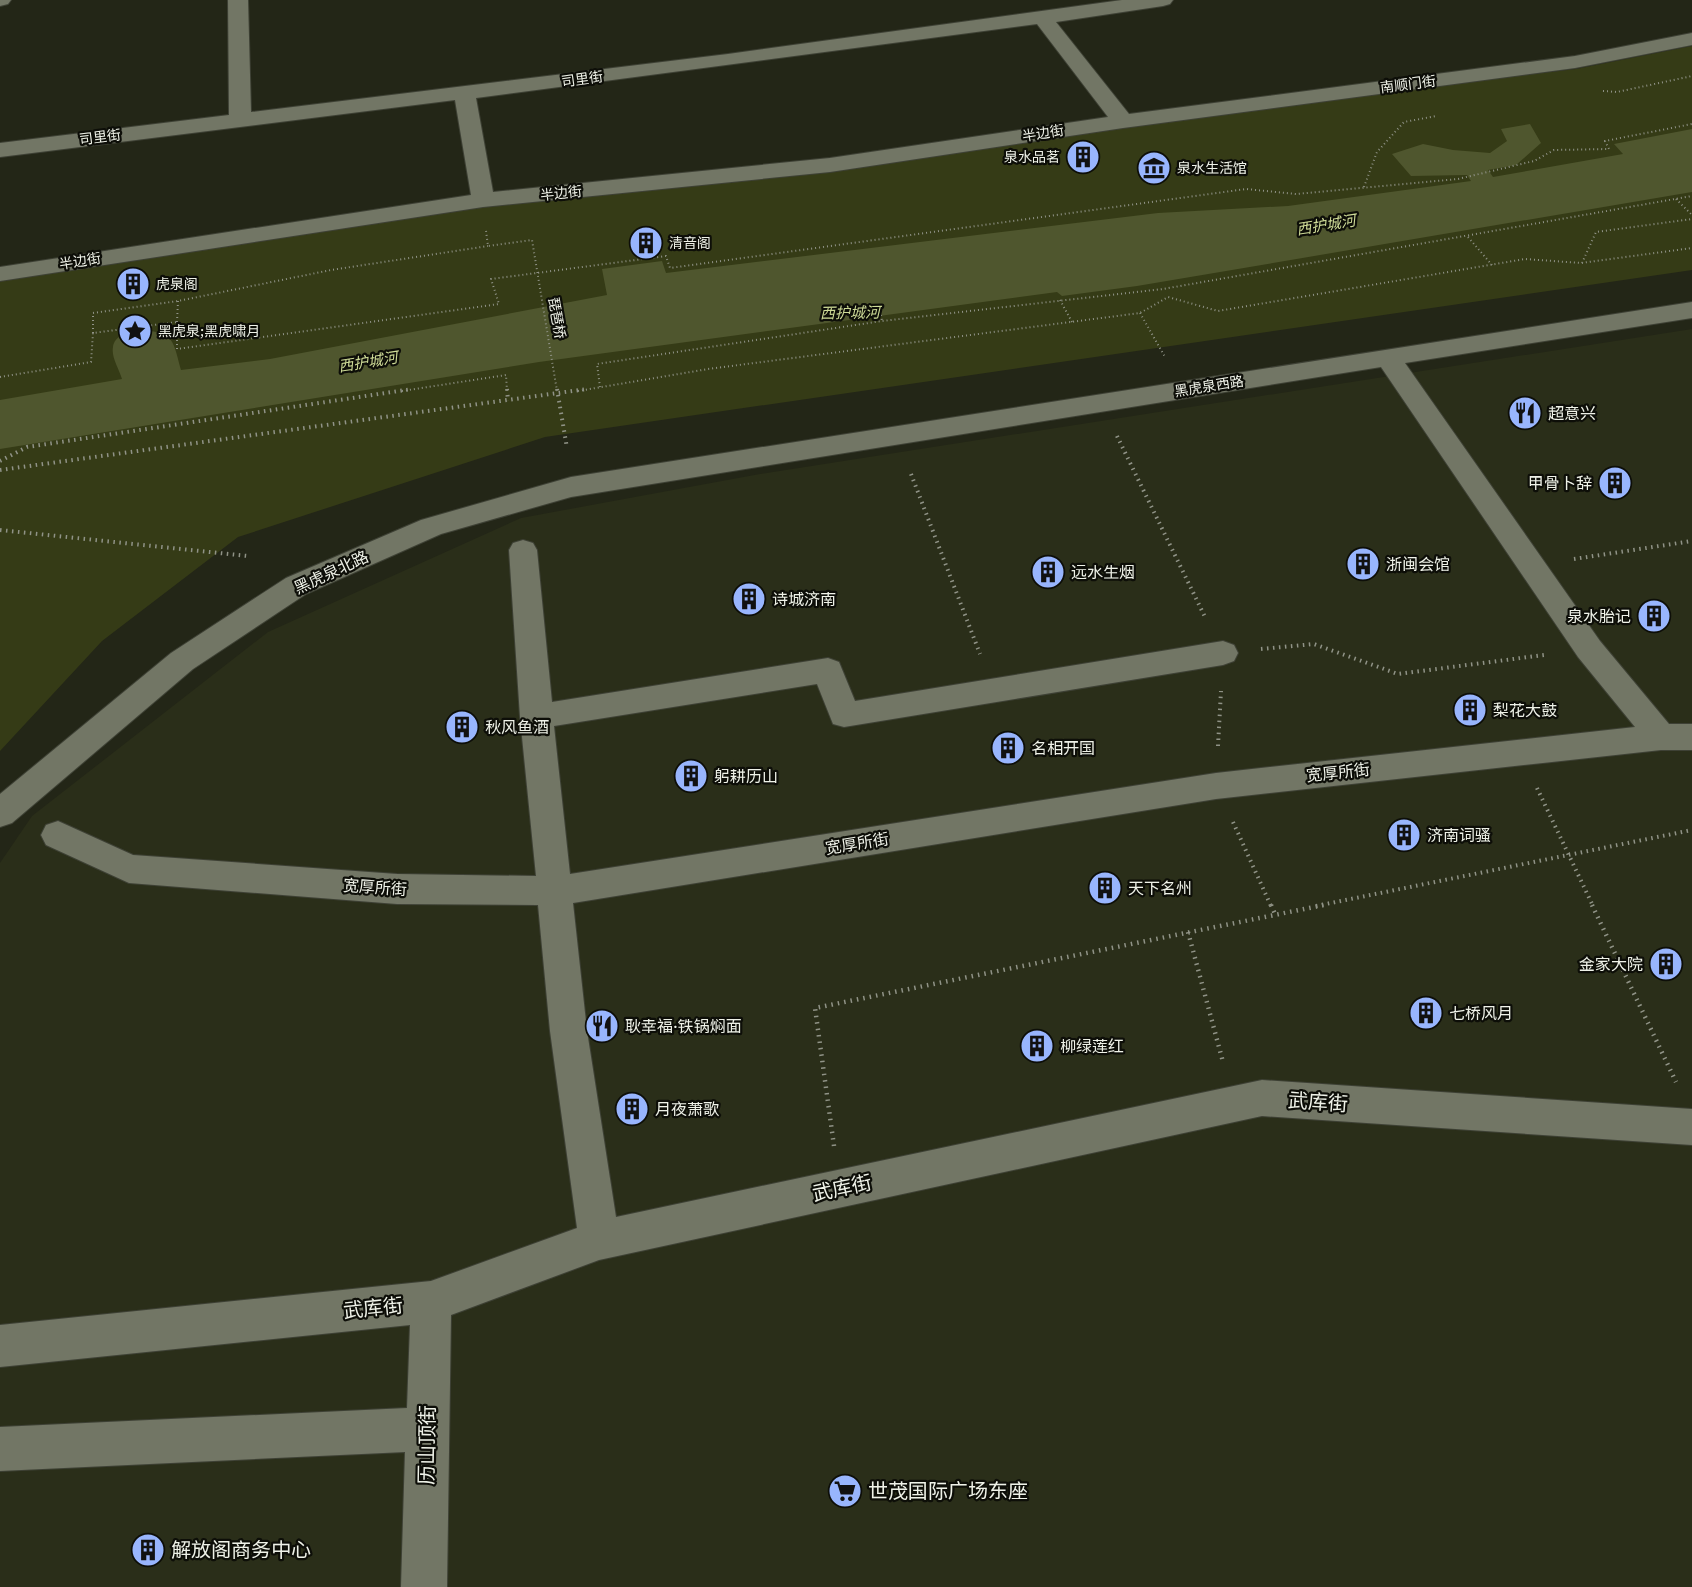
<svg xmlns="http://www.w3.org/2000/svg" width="1692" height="1587" font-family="'Source Serif 4','Noto Sans SC',serif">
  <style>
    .built { fill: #2a2e19 }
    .green { fill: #353b16 }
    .water { fill: #4f562e }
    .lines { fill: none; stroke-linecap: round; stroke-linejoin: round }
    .minor-casing { stroke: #3e4135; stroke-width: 2 }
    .path-far2 { stroke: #909387; stroke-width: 2; stroke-dasharray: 1 3; stroke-linecap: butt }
    .path-far1 { stroke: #909387; stroke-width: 4; stroke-dasharray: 1.5 4.5; stroke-linecap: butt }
    .path { stroke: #909387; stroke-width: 4.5; stroke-dasharray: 1.5 5; stroke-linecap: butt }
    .minor { fill: #727665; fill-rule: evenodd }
    .labels { text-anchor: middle; stroke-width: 4.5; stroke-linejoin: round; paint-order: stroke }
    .far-street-label { font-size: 14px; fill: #eff2e8; stroke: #0d0e08 }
    .far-poi-label { font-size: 14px; fill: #eff2e8; stroke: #0d0e08; text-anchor: start }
    .far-water-label { font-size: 15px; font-style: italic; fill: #cedb97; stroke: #0d0e08 }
    .poi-label { font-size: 16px; fill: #eff2e8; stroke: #0d0e08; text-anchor: start }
    .street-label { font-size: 16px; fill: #eff2e8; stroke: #0d0e08 }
    .near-street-label { font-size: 20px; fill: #eff2e8; stroke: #0d0e08 }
    .near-poi-label { font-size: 20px; fill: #eff2e8; stroke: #0d0e08; text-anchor: start }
  </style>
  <rect width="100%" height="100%" fill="#232617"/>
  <path class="built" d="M1692 329V1587H0V863L32 816 268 632 521 518 760 474Z"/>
  <path class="green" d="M1692 46V270L545 437 238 537 102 641 0 751V276L492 205 1356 94 1576 69Z"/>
  <path class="water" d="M1530 124 1541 143 1516 165 1488 170 1493 177 1623 154 1614 144 1692 129V192L1137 286 1062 296 1057 292 539 362 0 449V400L122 379C119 369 111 357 113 347 115 327 158 326 170 339 176 346 178 361 181 370L270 359 607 295 602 269 662 261 666 273 1158 213 1288 206 1471 181 1467 175 1411 176 1392 154 1423 144 1453 150 1490 153 1507 141 1501 129Z"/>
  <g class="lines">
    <g class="minor-casing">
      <path id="minor" d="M0 0H11L8 4 0 6Z
        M228 0H248L251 112 728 54 1122 0H1173L1170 4 1163 6 1056 22 1129 114 1575 56 1692 33V45L1575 68 1123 128 830 172 483 207 0 281V267L471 195 455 100 0 157V143L229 115ZM1037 24 1108 117 830 158 493 192 476 98Z
        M1692 302V318L1405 363 1600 641 1669 724H1692V750H1661L1216 799 573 903 587 1031 616 1217 1262 1080 1692 1109V1145L1262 1116 599 1260 451 1315 447 1587H401L405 1452 0 1471V1427L407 1408 410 1325 0 1367V1325L431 1281 577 1228 550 1031 538 905 397 904 129 883 46 845 41 835 46 825 58 821 133 855 397 874 536 876 520 717 509 550 513 543 523 540 533 543 537 550 552 702 828 658 839 662 855 701 1223 641 1234 645 1238 653 1234 661 1223 665 844 727 833 724 817 684 554 726 570 874 1216 773 1635 727 1578 657 1381 367 571 497 441 534 306 594 193 669 12 823 0 827V794L171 653 286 578 421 520 571 477Z"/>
    </g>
    <path class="path-far2" d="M1603 91 1617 92 1692 76
      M1364 187 1377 152 1404 122 1436 116
      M1676 199 1692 215
      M486 231 488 246 532 240 557 391
      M1468 237 1492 265
      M1582 263 1596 232 1692 219
      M1060 300 1072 322
      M1140 313 1165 357
      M881 315 882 321
      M177 322 178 301
      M93 333V313L178 301 331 270 488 246
      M0 377 91 362 93 333 177 322V349L499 304 491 279 666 256 670 268 1246 189 1296 194 1458 179 1534 161 1554 150 1609 149 1605 141 1692 124
      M600 387 597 364 882 321 1163 289 1692 196
      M402 391 506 375 507 391
      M578 391 708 369 1140 313 1168 297 1218 311 1525 259 1581 263 1692 248"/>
    <path class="path-far1" d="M507 389 508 401
      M557 389 567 448
      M1117 436 1206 619
      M0 461 27 447 412 389
      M0 470 587 389
      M911 474 980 654
      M0 530 248 556
      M1574 559 1692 541
      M1261 649 1314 644 1398 674 1544 655
      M1218 746 1221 691
      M1537 788 1593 906
      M1233 822 1271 906
      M1316 906 1692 830"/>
    <path class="path" d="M1271 905 1275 914
      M1592 905 1676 1082
      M1188 932 1223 1062
      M834 1146 815 1008 1324 905"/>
    <use href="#minor" class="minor"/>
  </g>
  <defs>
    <g id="building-disc" transform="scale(1.725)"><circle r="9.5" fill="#98b5fd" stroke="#0d0e08"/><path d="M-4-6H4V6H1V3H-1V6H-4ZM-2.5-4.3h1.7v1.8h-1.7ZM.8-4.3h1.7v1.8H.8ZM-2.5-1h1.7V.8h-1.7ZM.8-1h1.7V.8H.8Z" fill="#111"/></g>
    <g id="museum-disc" transform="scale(1.725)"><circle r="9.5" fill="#98b5fd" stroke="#0d0e08"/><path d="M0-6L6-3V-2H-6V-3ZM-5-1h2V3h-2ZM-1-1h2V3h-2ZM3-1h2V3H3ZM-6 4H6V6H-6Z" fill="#111"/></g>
    <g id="sight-disc" transform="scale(1.725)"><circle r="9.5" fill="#98b5fd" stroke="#0d0e08"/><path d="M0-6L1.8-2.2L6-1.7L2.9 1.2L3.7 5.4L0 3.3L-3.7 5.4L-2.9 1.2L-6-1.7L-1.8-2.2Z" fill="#111"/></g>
    <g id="restaurant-disc" transform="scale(1.725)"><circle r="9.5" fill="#98b5fd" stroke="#0d0e08"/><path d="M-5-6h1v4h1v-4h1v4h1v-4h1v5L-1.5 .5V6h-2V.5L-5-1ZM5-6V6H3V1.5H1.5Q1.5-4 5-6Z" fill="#111"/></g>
    <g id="supermarket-disc" transform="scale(1.725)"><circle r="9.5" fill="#98b5fd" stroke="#0d0e08"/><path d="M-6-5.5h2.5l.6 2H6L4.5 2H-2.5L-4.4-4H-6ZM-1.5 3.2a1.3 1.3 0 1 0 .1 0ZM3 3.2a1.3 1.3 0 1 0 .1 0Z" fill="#111"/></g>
  </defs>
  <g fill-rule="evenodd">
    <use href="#building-disc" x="1083" y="157"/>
    <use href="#museum-disc" x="1154" y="168"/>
    <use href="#building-disc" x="646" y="243"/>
    <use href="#building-disc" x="133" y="284"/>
    <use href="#sight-disc" x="135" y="331"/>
    <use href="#restaurant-disc" x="1525" y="413"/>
    <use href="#building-disc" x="1615" y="483"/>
    <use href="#building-disc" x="1363" y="564"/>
    <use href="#building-disc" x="1048" y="572"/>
    <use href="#building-disc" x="749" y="599"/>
    <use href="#building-disc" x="1654" y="616"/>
    <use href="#building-disc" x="1470" y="710"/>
    <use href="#building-disc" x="462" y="727"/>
    <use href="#building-disc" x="1008" y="748"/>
    <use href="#building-disc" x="691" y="776"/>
    <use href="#building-disc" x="1404" y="835"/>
    <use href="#building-disc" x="1105" y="888"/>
    <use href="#building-disc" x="1666" y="964"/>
    <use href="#building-disc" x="1426" y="1013"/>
    <use href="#restaurant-disc" x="602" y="1026"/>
    <use href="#building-disc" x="1037" y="1046"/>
    <use href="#building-disc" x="632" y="1109"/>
    <use href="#supermarket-disc" x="845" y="1491"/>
    <use href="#building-disc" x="148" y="1550"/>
  </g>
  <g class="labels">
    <g class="far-street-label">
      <text transform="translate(582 79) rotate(-8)" y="5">司里街</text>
      <text transform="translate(1408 84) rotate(-7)" y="5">南顺门街</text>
      <text transform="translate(1043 133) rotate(-9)" y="5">半边街</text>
      <text transform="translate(100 137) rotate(-7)" y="5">司里街</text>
      <text transform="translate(561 193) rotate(-6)" y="5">半边街</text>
      <text transform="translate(80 261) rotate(-9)" y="5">半边街</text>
      <text transform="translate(557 318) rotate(80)" y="5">琵琶桥</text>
      <text transform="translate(1209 386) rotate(-9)" y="5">黑虎泉西路</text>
    </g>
    <g class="far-poi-label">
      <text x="1060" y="162" text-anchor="end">泉水品茗</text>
      <text x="1177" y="173">泉水生活馆</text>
      <text x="669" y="248">清音阁</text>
      <text x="156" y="289">虎泉阁</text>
      <text x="158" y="336">黑虎泉;黑虎啸月</text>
    </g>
    <g class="far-water-label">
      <text transform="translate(1326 225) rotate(-9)" y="5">西护城河</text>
      <text transform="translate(850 313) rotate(-1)" y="5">西护城河</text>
      <text transform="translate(368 362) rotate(-9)" y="5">西护城河</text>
    </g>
    <g class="poi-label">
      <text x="1548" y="419">超意兴</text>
      <text x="1592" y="489" text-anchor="end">甲骨卜辞</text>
      <text x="1386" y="570">浙闽会馆</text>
      <text x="1071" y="578">远水生烟</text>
      <text x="772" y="605">诗城济南</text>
      <text x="1631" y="622" text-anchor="end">泉水胎记</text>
      <text x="1493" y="716">梨花大鼓</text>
      <text x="485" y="733">秋风鱼酒</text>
      <text x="1031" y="754">名相开国</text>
      <text x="714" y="782">躬耕历山</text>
      <text x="1427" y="841">济南词骚</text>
      <text x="1128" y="894">天下名州</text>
      <text x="1643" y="970" text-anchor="end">金家大院</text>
      <text x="1449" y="1019">七桥风月</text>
      <text x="625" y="1032">耿幸福·铁锅焖面</text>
      <text x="1060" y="1052">柳绿莲红</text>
      <text x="655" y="1115">月夜萧歌</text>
    </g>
    <g class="street-label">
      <text transform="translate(331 572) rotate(-25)" y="6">黑虎泉北路</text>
      <text transform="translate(1338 772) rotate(-6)" y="6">宽厚所街</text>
      <text transform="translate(857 843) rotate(-9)" y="6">宽厚所街</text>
      <text transform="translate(375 887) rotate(4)" y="6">宽厚所街</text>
    </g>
    <g class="near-street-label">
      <text transform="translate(1318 1102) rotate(4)" y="7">武库街</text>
      <text transform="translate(842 1188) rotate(-12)" y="7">武库街</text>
      <text transform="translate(373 1308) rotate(-6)" y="7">武库街</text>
      <text transform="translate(427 1445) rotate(-89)" y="7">历山顶街</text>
    </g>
    <g class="near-poi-label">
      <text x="868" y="1498">世茂国际广场东座</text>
      <text x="171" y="1557">解放阁商务中心</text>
    </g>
  </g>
</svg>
